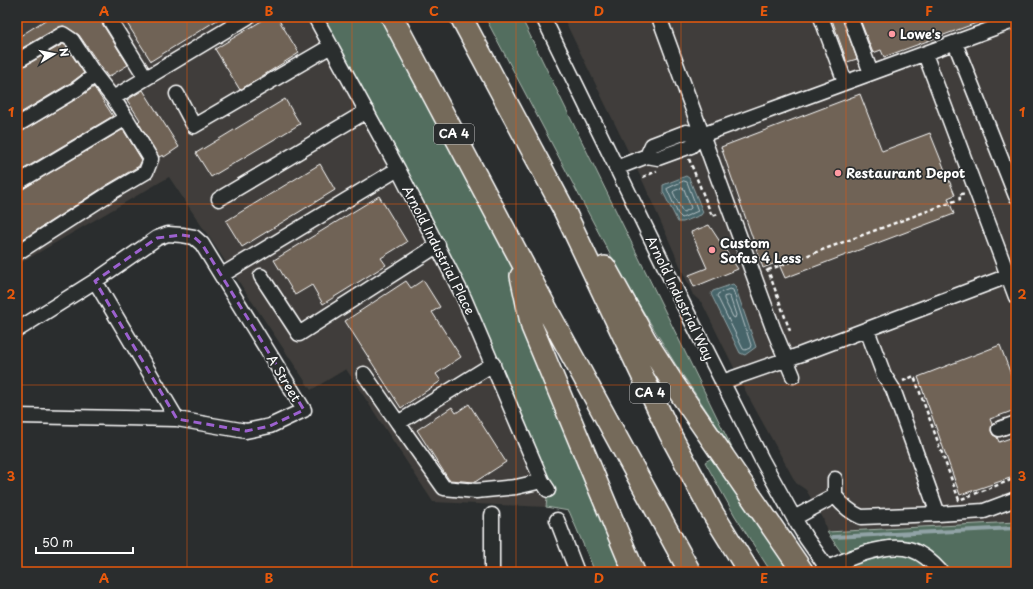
<svg xmlns="http://www.w3.org/2000/svg" width="1033" height="589" font-family="'Playpen Sans',sans-serif">
  <style>
    .built { fill: #3f3d3a }
    .green { fill: #536e5e; stroke: #a9b6ae }
    .water { fill: #47656b; stroke: #91a3a6 }
    .lines { fill: none; stroke-linecap: round; stroke-linejoin: round }
    .shore { stroke: #b5c1c4; stroke-width: 1 }
    .stream { stroke: #91a3a6; stroke-width: 4 }
    .building { fill: #706356; stroke: #fff }
    .minor-casing { stroke: #fff; stroke-width: 17 }
    .highway-casing { stroke: #fff; stroke-width: 24 }
    .path { stroke: #fff; stroke-width: 2.5; stroke-dasharray: 4 3; stroke-linecap: butt }
    .minor { stroke: #2a2d2e; stroke-width: 14 }
    .highway { stroke: #746a5a; stroke-width: 21 }
    .marked { fill: none; stroke: #9c61cf; stroke-width: 3; stroke-dasharray: 8 5; stroke-linejoin: round }
    .grid { fill: none; stroke: #e8590c; stroke-width: 1; stroke-opacity: 0.55 }
    .poi-dot { fill: #ff9aa2; stroke: #2a2d2e; stroke-width: 1.5 }
    .labels { text-anchor: middle; stroke-width: 3.5; stroke-linejoin: round; paint-order: stroke }
    .shield { fill: #2a2d2e; stroke: #bfc0c0; stroke-width: 1 }
    .shield-label { font-size: 12px; font-weight: bold; fill: #fff }
    .poi-label { font-size: 13px; font-weight: bold; fill: #fff; stroke: #2a2d2e; text-anchor: start }
    .street-label { font-size: 13px; fill: #fff; stroke: #2a2d2e }
    .neatline { fill: none; stroke: #e8590c; stroke-width: 1.5 }
    .grid-label { font-size: 13px; text-anchor: middle; font-weight: bold; fill: #e8590c }
  </style>
  <rect width="100%" height="100%" fill="#2a2d2e"/>
  <filter id="ink" filterUnits="userSpaceOnUse"><feTurbulence type="fractalNoise" baseFrequency=".025" numOctaves="2"/><feDisplacementMap in="SourceGraphic" scale="8" xChannelSelector="R" yChannelSelector="G"/><feConvolveMatrix kernelMatrix="1 2 1 2 8 2 1 2 1" color-interpolation-filters="sRGB"/></filter>
  <g filter="url(#ink)">
    <path class="built" d="M17 17H315L398 169 548 490 546 507 433 502 346 369 311 390 169 177 17 265Z
      M563 17H1016V522L827 532 823 518 806 490 796 483 748 396 702 303 693 295 644 184Z"/>
    <path class="green" d="M315 17H394L516 250 532 327 634 572H595L569 511 546 507 548 490 493 364Z
      M485 17H521L733 450 676 365 621 275Z
      M715 456 725 470 739 460 810 572H771L735 516 705 462Z
      M1016 522V572H855L827 532Z"/>
    <path class="water" d="M686 176 689 178 703 212 701 215 683 222H678L663 192V185Z
      M733 284 735 286 756 347 745 355 740 353 711 294 713 291Z"/>
    <g class="lines">
      <path class="shore" d="M684 181 687 182 698 211 682 218 678 214 667 189Z
        M682 188 684 189 691 208 690 209 684 212 682 211 673 192 674 191Z
        M730 289 733 290 751 345 750 348 745 350 743 349 717 296 718 294Z
        M728 296 730 297 736 315 735 318 733 317 724 299V297Z"/>
      <path class="stream" d="M833 537 1016 528"/>
    </g>
    <path class="building" d="M50 17H98L128 65 108 77 79 35 64 26 59 27 17 51V38Z
      M123 17H222L151 61Z
      M268 17H277L299 53 240 90 215 49Z
      M831 17H842L857 59 847 62Z
      M859 17H989L990 18 884 57 881 50 873 53Z
      M63 44 66 46 84 73 72 82 17 115V69L21 68Z
      M94 87 113 116 17 173V133L21 132 81 96Z
      M143 90 179 147 164 157 163 155 159 157 138 122 140 120 127 100Z
      M860 94 882 151 930 133 955 195 948 198 954 214 785 278 778 262 763 268 721 147Z
      M285 99 300 124 211 177 196 153Z
      M122 130 124 131 142 160 139 166 107 185 17 243V191L21 190Z
      M320 164 335 190 242 247 226 221Z
      M379 196 407 242 381 258 386 265 323 304 312 285 295 295 274 260Z
      M709 225 738 269 694 287 689 275 707 268 691 232Z
      M423 280 440 307 432 312 461 357 436 374 441 381 401 408 345 321 406 281 411 288Z
      M1000 345 1016 388V406L1012 411 990 419 992 424 991 431 993 435 997 437 999 442 1016 436V476L960 495 918 377Z
      M469 404 506 462 475 482 449 480 417 430 452 407 456 413Z"/>
    <g class="lines">
      <g class="minor-casing">
        <path id="minor" d="M108 17 146 78
          M315 17 398 169 464 298 542 481 548 490
          M543 17 682 302 762 460 794 518 806 538 830 572
          M659 17 773 328 793 376
          M821 17 845 82
          M850 17 871 73
          M955 43 1016 196
          M925 54 1016 297
          M17 61 63 34 72 40 95 75 77 89 17 125
          M177 94 194 126 331 46
          M113 98 248 17
          M647 156 652 145 686 132 702 135
          M616 168 647 156 658 158 691 146 702 135 1016 20
          M17 183 126 118 113 98 95 75
          M219 199 367 111
          M17 253 112 192 146 172 151 159 126 118
          M222 275 398 169
          M261 276 299 334 438 245
          M95 281 177 419
          M17 330 95 281 157 238 168 234 182 235 194 237 202 244 304 410 270 426 246 431 177 419 17 416
          M867 330 884 375 893 389 938 514 984 511 1016 499
          M364 374 398 423 493 364
          M722 382 799 355 1016 273
          M398 423 444 488 476 491 516 487 542 481
          M999 429 1016 423
          M835 496V479
          M794 518 835 496C843 506 850 512 861 517L938 514
          M557 520 577 572
          M492 572V515
          M820 572C843 560 886 541 912 550 924 554 933 563 941 572"/>
      </g>
      <g class="highway-casing">
        <path id="highway" d="M392 17 552 319 690 572
          M461 17 563 208 670 434 712 512 749 572
          M605 267 646 341 673 383 803 572
          M521 276 532 327 634 572"/>
      </g>
      <path class="path" d="M689 159 712 216 718 214
        M643 177 657 171
        M768 270 960 199 959 195 965 193
        M766 271 768 270 790 331
        M903 381 914 376 959 500 1016 478"/>
      <use href="#minor" class="minor"/>
      <use href="#highway" class="highway"/>
    </g>
  </g>
  <path class="marked" d="M182 235 194 237 202 244 304 410 270 426 246 431 177 419 95 281 157 238Z"/>
  <path class="grid" d="M187 17V572M352 17V572M516 17V572M681 17V572M846 17V572M17 204H1016M17 385H1016"/>
  <g class="poi-dot">
    <circle cx="892" cy="34" r="4"/>
    <circle cx="838" cy="173" r="4"/>
    <circle cx="712" cy="250" r="4"/>
  </g>
  <g class="labels">
    <g class="shield">
      <rect x="434" y="124" width="40" height="20" rx="3"/>
      <rect x="630" y="383" width="40" height="20" rx="3"/>
    </g>
    <g class="shield-label">
      <text x="454" y="138">CA 4</text>
      <text x="650" y="397">CA 4</text>
    </g>
    <g class="poi-label">
      <text x="900" y="39">Lowe's</text>
      <text x="846" y="178">Restaurant Depot</text>
      <text x="720" y="248">Custom<tspan x="720" dy="15">Sofas 4 Less</tspan></text>
    </g>
    <g class="street-label">
      <text transform="translate(439 250) rotate(63)" y="5">Arnold Industrial Place</text>
      <text transform="translate(680 298) rotate(64)" y="5">Arnold Industrial Way</text>
      <text transform="translate(284 378) rotate(59)" y="5">A Street</text>
    </g>
  </g>
  <rect width="1033" height="589" fill="none" stroke="#2a2d2e" stroke-width="44"/>
  <g transform="translate(54 54) rotate(80)" stroke="#2a2d2e" stroke-width="3" paint-order="stroke">
  <path d="M0-3L7 15L0 10L-7 15Z" fill="#ffffff"/>
  <text y="-6" font-size="11" font-weight="bold" text-anchor="middle" fill="#ffffff">N</text>
  </g>
  <path d="M36 547v6h97v-6" fill="none" stroke="#ffffff" stroke-width="2"/>
  <text x="42" y="547" font-size="12" fill="#ffffff" stroke="#2a2d2e" stroke-width="3" paint-order="stroke">50 m</text>
  <rect x="22" y="22" width="989" height="545" class="neatline"/>
  <g class="grid-label">
    <text x="104" y="16">A</text>
    <text x="269" y="16">B</text>
    <text x="434" y="16">C</text>
    <text x="599" y="16">D</text>
    <text x="764" y="16">E</text>
    <text x="929" y="16">F</text>
    <text x="11" y="117">1</text>
    <text x="1022" y="117">1</text>
    <text x="11" y="299">2</text>
    <text x="1022" y="299">2</text>
    <text x="11" y="481">3</text>
    <text x="1022" y="481">3</text>
    <text x="104" y="583">A</text>
    <text x="269" y="583">B</text>
    <text x="434" y="583">C</text>
    <text x="599" y="583">D</text>
    <text x="764" y="583">E</text>
    <text x="929" y="583">F</text>
  </g>
</svg>
